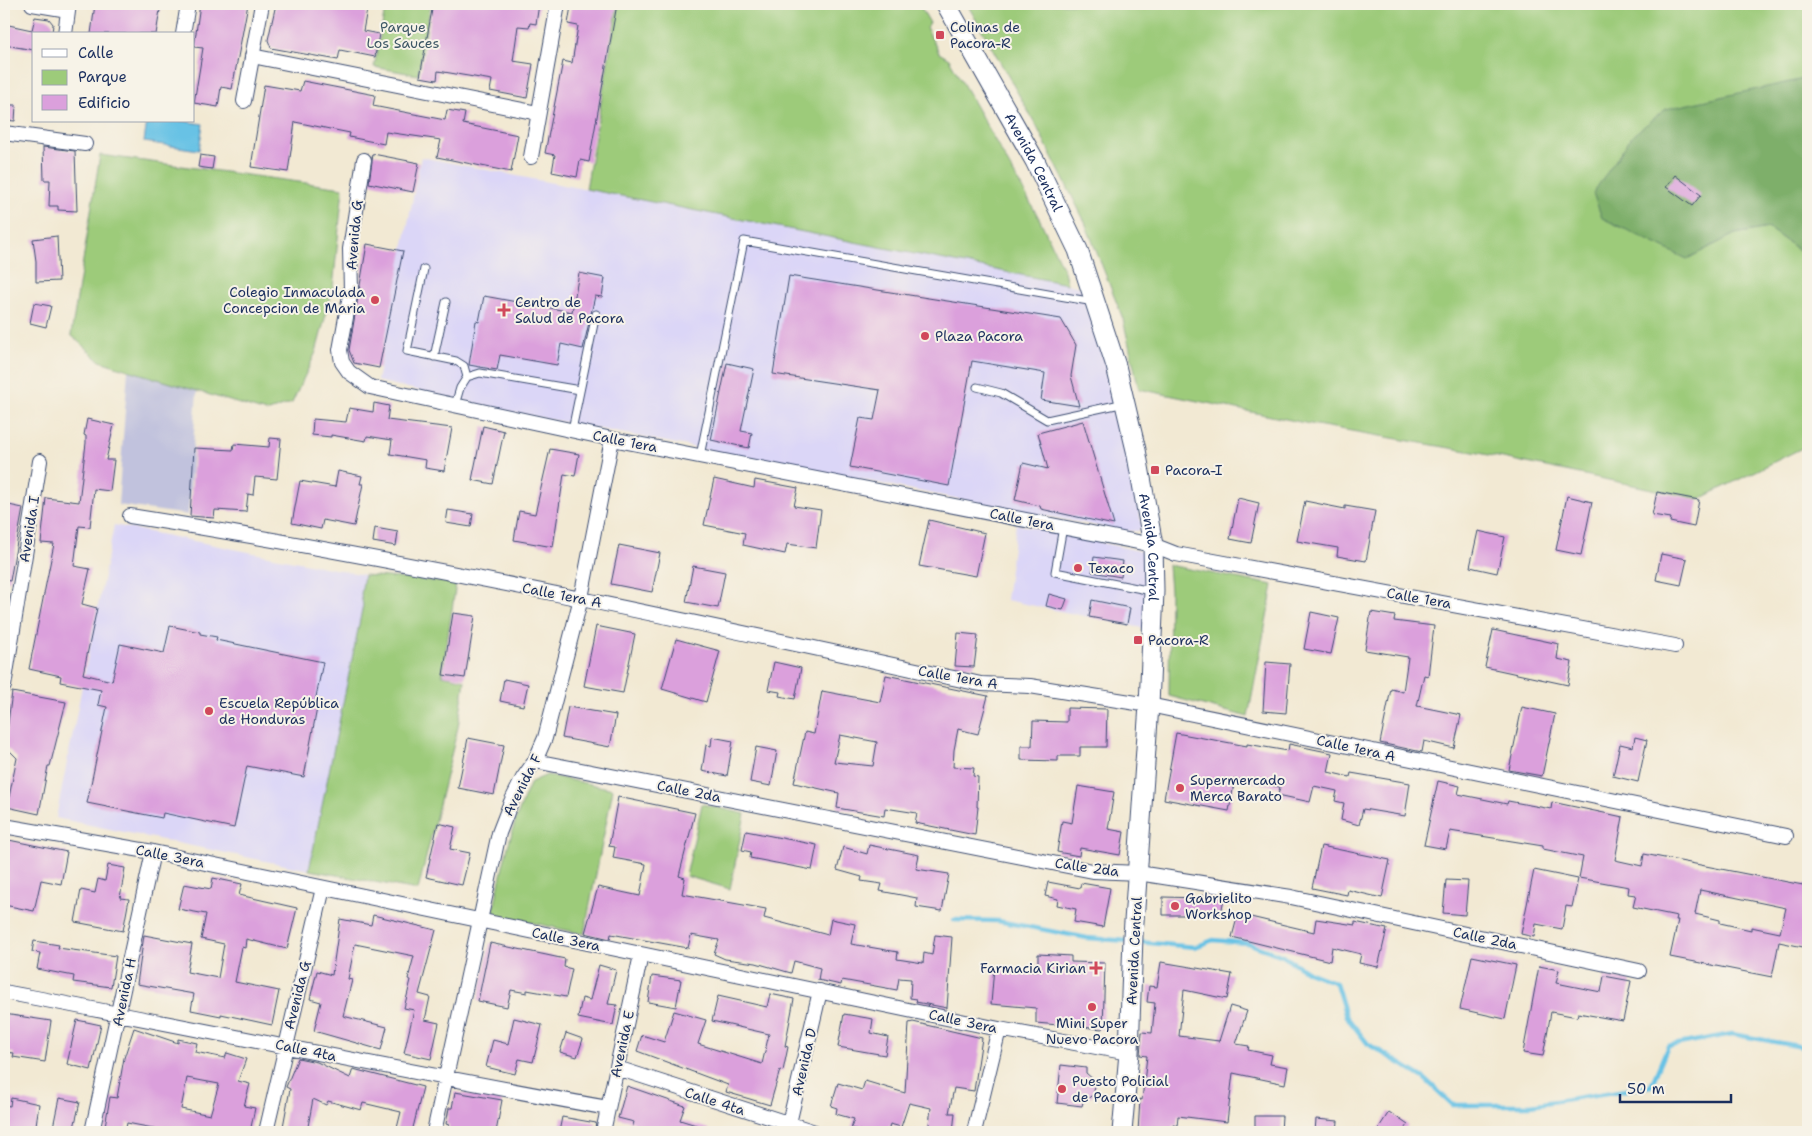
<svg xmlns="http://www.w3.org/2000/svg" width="1812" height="1136" font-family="'Shantell Sans',sans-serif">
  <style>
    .built { fill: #dbd6f7 }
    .industrial { fill: #c1c2dd }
    .green { fill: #9dcb7a; stroke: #5c7d6c }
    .forest { fill: #7eaf6a; stroke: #4c6f64 }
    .water { fill: #67c2e5; stroke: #4178a2 }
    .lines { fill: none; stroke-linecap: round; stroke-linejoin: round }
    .stream { stroke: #67c2e5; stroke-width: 4.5 }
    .building { fill: #dba0dc; fill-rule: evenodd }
    .lane-casing { stroke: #3b4b70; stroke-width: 9 }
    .street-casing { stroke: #3b4b70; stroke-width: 16 }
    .secondary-casing { stroke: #3b4b70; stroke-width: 21 }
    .lane { stroke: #fff; stroke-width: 7 }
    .street { stroke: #fff; stroke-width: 14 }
    .secondary { stroke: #fff; stroke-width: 19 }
    .poi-dot { fill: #d1495b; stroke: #f7f3e8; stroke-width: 2 }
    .labels { text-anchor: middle; stroke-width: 4; stroke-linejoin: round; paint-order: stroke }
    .park-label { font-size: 14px; fill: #3c5665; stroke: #f7f3e8 }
    .poi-label { font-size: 14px; fill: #1b2f5e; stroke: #f7f3e8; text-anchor: start }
    .street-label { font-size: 14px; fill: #1b2f5e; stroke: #f7f3e8 }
  </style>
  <rect width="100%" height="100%" fill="#f7f3e8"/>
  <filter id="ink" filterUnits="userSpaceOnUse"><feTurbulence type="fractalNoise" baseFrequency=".02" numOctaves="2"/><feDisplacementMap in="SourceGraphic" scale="10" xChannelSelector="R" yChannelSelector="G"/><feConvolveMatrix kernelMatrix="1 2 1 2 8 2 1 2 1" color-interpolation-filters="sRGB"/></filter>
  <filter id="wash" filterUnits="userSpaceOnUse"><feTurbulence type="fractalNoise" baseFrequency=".0096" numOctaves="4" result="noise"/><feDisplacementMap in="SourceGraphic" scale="20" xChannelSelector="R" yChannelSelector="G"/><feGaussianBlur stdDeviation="1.12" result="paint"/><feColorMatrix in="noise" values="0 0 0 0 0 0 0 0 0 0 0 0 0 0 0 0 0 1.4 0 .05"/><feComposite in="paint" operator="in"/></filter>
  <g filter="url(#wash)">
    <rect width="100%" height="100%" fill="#f2e9d3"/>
    <path class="built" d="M421 157 1081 287 1098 330 1123 421 1142 527 1138 531H1123L518 413 377 381Z
      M1016 524 1144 552 1147 629 1006 600Z
      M114 525 364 575 361 595 363 605 309 870 56 818Z"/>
    <path class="industrial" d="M128 370 197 391 188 515 118 505Z"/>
    <path class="green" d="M386 4H431L418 75 374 67Z
      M618 4H919L930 23 926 27 939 53 949 59 1040 220 1064 271 1067 284 586 189Z
      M967 4H1808V78L1775 86 1686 259 1735 234 1768 228 1808 257V445L1700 499 1479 453 1305 423 1139 389 1123 319 1084 220 1036 125Z
      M100 155 343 188 333 288 316 352 292 403 266 412 128 370 100 361 71 335Z
      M1168 565 1273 585 1248 717 1169 696 1170 591Z
      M364 575 456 583 442 675 465 680 458 727 418 890 309 870 363 605 361 595Z
      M547 775 613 789 584 934 493 914C502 868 511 825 531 782Z
      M702 804 745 814 730 889 686 876Z"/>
    <path class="forest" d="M1808 78V257L1768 228 1735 234 1687 259 1602 218 1593 193 1633 135 1666 109Z"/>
    <path class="water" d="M147 121H183L203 124 199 150 144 142Z"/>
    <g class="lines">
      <path class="stream" d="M954 920 998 921 1087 938 1128 941
        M1138 942 1195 947 1213 940 1247 943 1283 956 1308 972 1336 983 1346 1016 1368 1044 1424 1078 1453 1105H1531L1651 1086 1668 1046 1732 1034 1808 1048"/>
    </g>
    <g id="blocks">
      <path class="building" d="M95 4H161L156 34H91Z
        M200 4H248L232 89 221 87 218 107 194 103 203 48 194 47Z
        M276 4H368L363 31 379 34 375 57 340 50 338 60 271 48 268 40Z
        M433 4H539L536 24 530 23 529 27 518 26 513 61 533 64 527 98 490 91 492 80 438 71 437 80 420 77Z
        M582 4H617L589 162 580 160 577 177 552 172 555 155 545 153 563 61 572 63 578 26 568 24 571 6 582 7Z
        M35 17 49 19 53 24 52 34H34V50L4 45V24L32 30Z
        M303 81 375 95 373 106 445 120 447 110 465 113 463 124 518 135 511 172 437 157 441 140 386 132 384 144 349 137 350 133 295 122 288 172 251 167 264 85 300 91Z
        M4 105H16L15 121 4 120Z
        M43 147 75 151 77 211 58 210V206H49L50 180H44Z
        M373 154 419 163 413 192 369 183Z
        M200 155 214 157 212 169 198 167Z
        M1675 175 1701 195 1692 206 1666 187Z
        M57 236 59 281 36 282V261L33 239Z
        M367 244 403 251 379 368 354 363 349 350Z
        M579 273 605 278 602 297 595 296 583 349 561 344 557 365 500 355 497 370 469 365 476 321 479 322 484 296 572 312Z
        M789 276 1061 319 1076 345 1071 376 1079 406 1041 400 1045 373 972 361 949 486 850 467 860 418 874 420 880 390 773 374Z
        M34 303 51 306 46 327 30 323Z
        M727 363 754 369 741 431 752 433 749 448 711 440Z
        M374 403 389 406 387 420 452 428 444 471 425 468 426 460 390 454 392 440 367 436 366 441 331 435V437L312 435 313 419 346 422 349 408 373 412Z
        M87 419 114 425 106 460H114L110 491 94 489 90 527 79 526 74 566 90 569 82 604 97 608 83 674 112 681 120 644 164 653 170 626 200 632V634L217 637 216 640 323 662 314 707 317 708 304 777 247 766 234 828 163 813 162 818 87 803 107 707 98 705 101 690 60 682 61 676 29 669 54 544 41 543 46 498 79 502 86 443V436L84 435Z
        M1083 421 1114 525 1041 509 1040 506 1015 500 1023 463 1048 469 1038 433Z
        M483 426 504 431 493 484 472 480Z
        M270 438 281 439 277 479 255 477 253 495 248 494 246 512 215 510 214 518 190 516 194 448 233 450 234 444 269 447Z
        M550 449 579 454 575 476 564 474 553 547 514 540 519 511 535 514Z
        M338 471 362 476 360 484H363L354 526 323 520 321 529 292 523 300 481 335 487Z
        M714 479 754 488 755 480 798 488 794 506 821 510 816 548 787 544 785 554 743 545 745 533 704 525Z
        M1657 492 1699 500 1694 527 1670 522 1671 518 1652 515Z
        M1567 496 1592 502 1581 555 1556 550Z
        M1238 498 1259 503 1251 543 1230 539Z
        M1305 501 1345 509V506L1375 511 1366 561 1337 556 1338 548 1297 541Z
        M4 504 23 508 10 581 4 580Z
        M448 510 473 514 471 527 446 523Z
        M929 520 985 533 976 576 919 566Z
        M375 528 398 532 396 546 373 542Z
        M1478 531 1505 537 1497 573 1470 567Z
        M619 545 660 553 652 592 611 584Z
        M1661 554 1687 559 1681 585 1656 580Z
        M1094 557 1123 561 1121 577 1092 572Z
        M693 566 725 572 718 608 686 602Z
        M1049 594 1067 599 1063 610 1046 606Z
        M1092 600 1130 608 1127 624 1089 617Z
        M1311 612 1339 618 1331 654 1304 649Z
        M1371 612 1395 616 1394 621 1434 626 1428 676 1424 675 1417 706 1461 715 1454 748 1424 741 1422 752 1380 743 1391 689 1403 692 1408 657 1365 650Z
        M453 613 475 616 465 678 443 675Z
        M596 626 635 634 623 693 584 686Z
        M1493 630 1559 644 1557 659 1572 662 1568 685 1485 667Z
        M958 633 978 635 974 667 955 666Z
        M676 639 720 651 706 702 662 689Z
        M774 662 801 668 795 699 779 696 780 692 768 690Z
        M1266 662 1290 664 1286 713 1263 711Z
        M886 675 988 696 978 734 958 729 954 750 953 767 974 768 973 776 978 777 977 807H978L975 835 915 823 917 813 885 808 884 816 837 808 839 793 794 783 805 732 814 734 822 691 880 702ZM840 735 877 742 873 766 834 762Z
        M504 679 528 684 523 706 500 701Z
        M12 692 66 702 50 766H48L39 814 7 807 17 758 5 746Z
        M568 707 616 715 610 747 562 738Z
        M1522 707 1555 714 1542 776 1509 770Z
        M1067 708 1107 709 1106 747H1080V756H1058V761L1021 760V746H1032L1033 721 1067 722Z
        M1176 733 1247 746V744L1288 751 1289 744 1332 753 1328 772 1350 777 1351 773 1410 783 1405 816 1363 809 1359 825 1341 820 1344 803 1335 801 1337 791 1314 786 1310 802 1278 795 1280 787 1235 779 1229 811 1164 799Z
        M712 737 733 741 727 776 702 771 706 745 711 746Z
        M1635 737 1647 740 1638 782 1613 776 1620 744 1633 747Z
        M468 738 504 745 494 795 458 788Z
        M756 747 777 751 771 786 750 782Z
        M1438 781 1460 786 1458 794 1507 804 1508 801 1551 809 1552 802 1623 817 1615 860 1642 866 1644 854 1808 886V948L1779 942 1772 977 1670 957 1678 920H1676L1677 916 1633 907 1636 895 1628 894 1629 887 1579 878 1583 857 1543 849V846L1450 831 1446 849 1424 845ZM1700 890 1786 908 1780 933 1751 927V930L1720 923V920L1695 914Z
        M1078 786 1114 792 1108 829 1124 832 1120 855 1080 848 1079 856 1057 852 1062 821 1072 823Z
        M618 797 695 813 679 876 685 878 682 894 766 909 764 918 828 935 831 919 855 924 851 944 898 952 897 959 923 963 924 953 932 955 935 935 952 937 947 1008 916 1002 917 999 910 998 911 979 899 978 897 990 842 980 841 985 818 980 820 968 794 961 791 973 756 963 725 959 714 954 719 940 691 935 688 948 611 934 610 939 585 933 598 887 640 896 646 864 613 858 615 847 609 846Z
        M438 823 455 827 450 849 470 853 462 885 426 877Z
        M746 831 817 845 812 870 750 858 751 852 742 850Z
        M4 839 67 852 61 884 41 880 34 911 4 905Z
        M869 845 919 855 916 869 949 874 942 911 916 907 917 898 880 891 882 884 861 881 862 877 837 870 843 847 867 854Z
        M1321 846 1390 860 1382 898 1348 890 1347 895 1312 888Z
        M108 865 125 868 120 898 129 899 123 931 75 922 81 890 95 893 98 879 105 881Z
        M1534 870 1578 879 1572 907 1566 906 1562 929 1536 924 1534 937 1521 934Z
        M213 878 242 884 239 895 297 908 287 949 246 939 245 948 242 947 235 982 279 991 272 1025 221 1014V1016L191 1010 194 994 137 984 144 935 192 944 187 972 218 978 224 944 201 939 206 914 178 909 184 884 211 889Z
        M1446 880 1468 881 1465 915 1443 913Z
        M1048 882 1080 888 1081 883 1110 888 1103 927 1074 922 1076 909 1057 905 1058 899 1045 896Z
        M1201 895 1224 898 1221 914 1188 909V915H1163V897L1200 898Z
        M1238 914 1314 932 1316 919 1355 925V922L1387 929 1378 967 1359 963 1361 954 1332 947 1330 961 1232 937Z
        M373 915 436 930 419 994 430 997 425 1020 439 1023 431 1059 404 1053 414 1010 404 1008 411 980 408 979 414 956 355 944 348 979 352 980 343 1016 387 1027 381 1050 314 1031 321 1002 310 999 317 971 332 975 340 919 371 925Z
        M34 941 59 945 58 948 116 956 111 987 73 982 74 976 37 969 40 953 32 952Z
        M490 943 565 959 564 967 572 969 566 997 527 990V993L511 990 507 1007 478 1001Z
        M1038 954 1071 956V962L1105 963 1103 1029 1036 1023V1008L991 1004 994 967 1038 971Z
        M1472 956 1516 965 1505 1019 1460 1009Z
        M1161 962 1232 974 1227 999 1184 990 1179 1036 1219 1041 1230 1006 1247 1011 1236 1044 1249 1046 1248 1050 1272 1055 1270 1064 1288 1067 1285 1084 1233 1073 1227 1122 1178 1116 1177 1126 1173 1125 1172 1132H1138L1140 1099 1142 1100 1147 1056 1140 1055 1142 1032 1152 1033 1155 1003 1147 1002 1149 986 1157 987Z
        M599 965 616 970 608 1004 617 1005 613 1025 578 1018 582 998 590 1000Z
        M1539 966 1559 970 1556 983 1601 992 1604 976 1631 981 1623 1021 1578 1013 1577 1017 1551 1012 1543 1056 1523 1053Z
        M652 976 681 980 676 1007 648 1002Z
        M770 994 794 999 785 1046 788 1047 783 1071 780 1070 770 1105 726 1092 728 1085 637 1051 642 1035 664 1042 674 1011 706 1020 698 1044 762 1064 769 1034 712 1021 718 996 767 1007Z
        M4 1014 51 1021 45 1062 13 1057 14 1053 4 1052Z
        M844 1014 873 1019 871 1033 888 1037 885 1055 838 1047Z
        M514 1018 542 1025 533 1062 519 1059 515 1074 486 1067 493 1040 508 1044Z
        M77 1020 101 1025 91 1070 67 1064Z
        M913 1022 982 1038 974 1091 954 1088 949 1113H955L953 1132H928L931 1108 909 1103 901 1127 890 1124 888 1132H866L851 1128 854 1119 836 1114 837 1108 831 1106 838 1083 862 1090 865 1081 905 1093 909 1023Z
        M134 1028 178 1043V1039L197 1043 195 1052 225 1058 227 1053 246 1059 238 1081 250 1084 244 1106 255 1108 250 1132H157L158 1129 127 1123 125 1132H104L110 1097 117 1098 124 1058ZM187 1078 219 1084 210 1115 181 1109Z
        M566 1033 583 1039 577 1057 560 1052Z
        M298 1058 317 1062 350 1078 353 1069 423 1087 412 1132H396L401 1112 363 1103 361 1110 328 1101 326 1105 313 1099 307 1132H282L290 1089 286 1087Z
        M1061 1065 1086 1068V1073L1095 1081 1094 1094 1083 1102 1082 1106 1057 1103Z
        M627 1086 685 1106 680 1120 709 1129V1132H631L634 1122 618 1118Z
        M455 1092 502 1100 496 1132H448L449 1125 446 1124 449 1108H452Z
        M11 1098 39 1104 35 1132H4V1105L10 1106Z
        M59 1098 80 1102 73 1132H52Z
        M1389 1112 1408 1125 1403 1132H1376Z
        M1255 1116H1282L1281 1132H1255Z
        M562 1117 596 1123 594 1132H559Z
        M1316 1119 1338 1121 1337 1132H1315Z"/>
    </g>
  </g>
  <g filter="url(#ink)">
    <use href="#blocks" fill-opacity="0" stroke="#3b4b70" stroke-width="1"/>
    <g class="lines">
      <g class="lane-casing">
        <path id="lane" d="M424 269 407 351 456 361 464 366 467 377
          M434 357 446 302
          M977 387 1001 393 1047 420 1125 403
          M455 405 460 388 467 377 480 373 580 390
          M572 430 596 314
          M700 456 744 241 1094 302
          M1063 527 1055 572 1152 591"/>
      </g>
      <g class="street-casing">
        <path id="street" d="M32 4 68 10
          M65 34 69 4
          M183 34 188 4
          M252 56 538 113
          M244 101 262 4
          M4 133 85 144
          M531 157 558 4
          M364 160 350 249 351 290 340 350 342 362 349 372 370 387 612 439 1153 545 1176 554 1675 646
          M130 516C416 561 698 623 981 684L1030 686 1149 705 1786 836
          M4 686 40 461
          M535 761 1093 871 1138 873 1291 897 1639 971
          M4 826 153 852 999 1029 1129 1053
          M4 992C205 1030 406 1072 608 1108
          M617 1068 815 1132
          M92 1132 153 852
          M266 1132 323 888
          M434 1132 499 833 511 802 523 778 535 761 545 738 581 598 612 439
          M603 1132 641 955
          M787 1132 820 991
          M974 1132 999 1029"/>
      </g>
      <g class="secondary-casing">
        <g id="secondary">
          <path id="s1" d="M946 4 1035 161 1078 250 1116 366 1136 450 1153 545 1154 591 1149 705 1133 936 1129 1053 1122 1132"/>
        </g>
      </g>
      <use href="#lane" class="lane"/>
      <use href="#street" class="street"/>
      <use href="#secondary" class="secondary"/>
    </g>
  </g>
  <g class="poi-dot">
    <rect x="935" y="30" width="10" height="10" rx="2.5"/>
    <circle cx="375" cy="300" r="5"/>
    <path d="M501.5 302.5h5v5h5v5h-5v5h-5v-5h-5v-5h5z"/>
    <circle cx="925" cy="336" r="5"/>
    <rect x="1150" y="465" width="10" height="10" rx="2.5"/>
    <circle cx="1078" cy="568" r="5"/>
    <rect x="1133" y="635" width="10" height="10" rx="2.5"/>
    <circle cx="209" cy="711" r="5"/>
    <circle cx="1180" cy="788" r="5"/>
    <circle cx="1175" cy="906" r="5"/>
    <path d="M1093.5 960.5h5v5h5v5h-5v5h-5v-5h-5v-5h5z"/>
    <circle cx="1092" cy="1007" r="5"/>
    <circle cx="1062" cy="1089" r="5"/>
  </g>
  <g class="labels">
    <g class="park-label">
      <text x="403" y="32">Parque<tspan x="403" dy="16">Los Sauces</tspan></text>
    </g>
    <g class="poi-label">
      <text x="950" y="32">Colinas de<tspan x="950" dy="16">Pacora-R</tspan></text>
      <text x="365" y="297" text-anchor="end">Colegio Inmaculada<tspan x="365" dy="16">Concepcion de Maria</tspan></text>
      <text x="515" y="307">Centro de<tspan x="515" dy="16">Salud de Pacora</tspan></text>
      <text x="935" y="341">Plaza Pacora</text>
      <text x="1165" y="475">Pacora-I</text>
      <text x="1088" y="573">Texaco</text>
      <text x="1148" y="645">Pacora-R</text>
      <text x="219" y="708">Escuela República<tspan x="219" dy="16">de Honduras</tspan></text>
      <text x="1190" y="785">Supermercado<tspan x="1190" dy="16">Merca Barato</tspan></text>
      <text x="1185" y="903">Gabrielito<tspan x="1185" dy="16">Workshop</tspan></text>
      <text x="1086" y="973" text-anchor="end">Farmacia Kirian</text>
      <text x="1092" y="1028" text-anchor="middle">Mini Super<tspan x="1092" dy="16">Nuevo Pacora</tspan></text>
      <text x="1072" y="1086">Puesto Policial<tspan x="1072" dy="16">de Pacora</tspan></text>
    </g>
    <g class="street-label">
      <text dy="5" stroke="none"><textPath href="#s1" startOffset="181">Avenida Central</textPath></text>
      <text transform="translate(354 235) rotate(-85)" y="5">Avenida G</text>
      <text transform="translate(625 441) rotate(11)" y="5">Calle 1era</text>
      <text transform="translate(1022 519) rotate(11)" y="5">Calle 1era</text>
      <text transform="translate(29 529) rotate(-81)" y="5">Avenida I</text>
      <text dy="5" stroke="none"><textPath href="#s1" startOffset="586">Avenida Central</textPath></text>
      <text transform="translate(562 595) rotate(11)" y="5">Calle 1era A</text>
      <text transform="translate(1419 598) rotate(10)" y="5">Calle 1era</text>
      <text transform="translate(958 677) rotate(10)" y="5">Calle 1era A</text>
      <text transform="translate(1356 748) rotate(12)" y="5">Calle 1era A</text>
      <text transform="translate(522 785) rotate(-63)" y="5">Avenida F</text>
      <text transform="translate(689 791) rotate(11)" y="5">Calle 2da</text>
      <text transform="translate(170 856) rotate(11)" y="5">Calle 3era</text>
      <text transform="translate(1087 867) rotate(8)" y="5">Calle 2da</text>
      <text transform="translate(1485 938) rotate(12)" y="5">Calle 2da</text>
      <text transform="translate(566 939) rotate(12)" y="5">Calle 3era</text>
      <text transform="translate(1134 951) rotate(-87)" y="5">Avenida Central</text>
      <text transform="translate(124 992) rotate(-78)" y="5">Avenida H</text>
      <text transform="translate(297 995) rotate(-76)" y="5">Avenida G</text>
      <text transform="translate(963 1021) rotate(12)" y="5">Calle 3era</text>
      <text transform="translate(622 1044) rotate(-78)" y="5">Avenida E</text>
      <text transform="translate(306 1050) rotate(12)" y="5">Calle 4ta</text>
      <text transform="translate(804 1062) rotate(-77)" y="5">Avenida D</text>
      <text transform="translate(715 1101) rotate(18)" y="5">Calle 4ta</text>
    </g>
  </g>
  <rect width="1812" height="1136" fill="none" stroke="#f7f3e8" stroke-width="20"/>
  <rect x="32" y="32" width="162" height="90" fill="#f7f3e8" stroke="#9fa5b1"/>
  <rect x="42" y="49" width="25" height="8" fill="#ffffff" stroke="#9fa5b1"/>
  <text x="78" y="58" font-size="15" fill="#1b2f5e">Calle</text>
  <rect x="42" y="70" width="25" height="15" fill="#9dcb7a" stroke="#9fa5b1"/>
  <text x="78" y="82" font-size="15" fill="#1b2f5e">Parque</text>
  <rect x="42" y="95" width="25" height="15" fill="#dba0dc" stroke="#9fa5b1"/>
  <text x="78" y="108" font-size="15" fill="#1b2f5e">Edificio</text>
  <path d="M1620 1094v8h111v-8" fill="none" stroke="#1b2f5e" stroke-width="2.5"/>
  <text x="1627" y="1094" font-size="15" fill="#1b2f5e" stroke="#f7f3e8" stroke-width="4" paint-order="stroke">50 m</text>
</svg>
